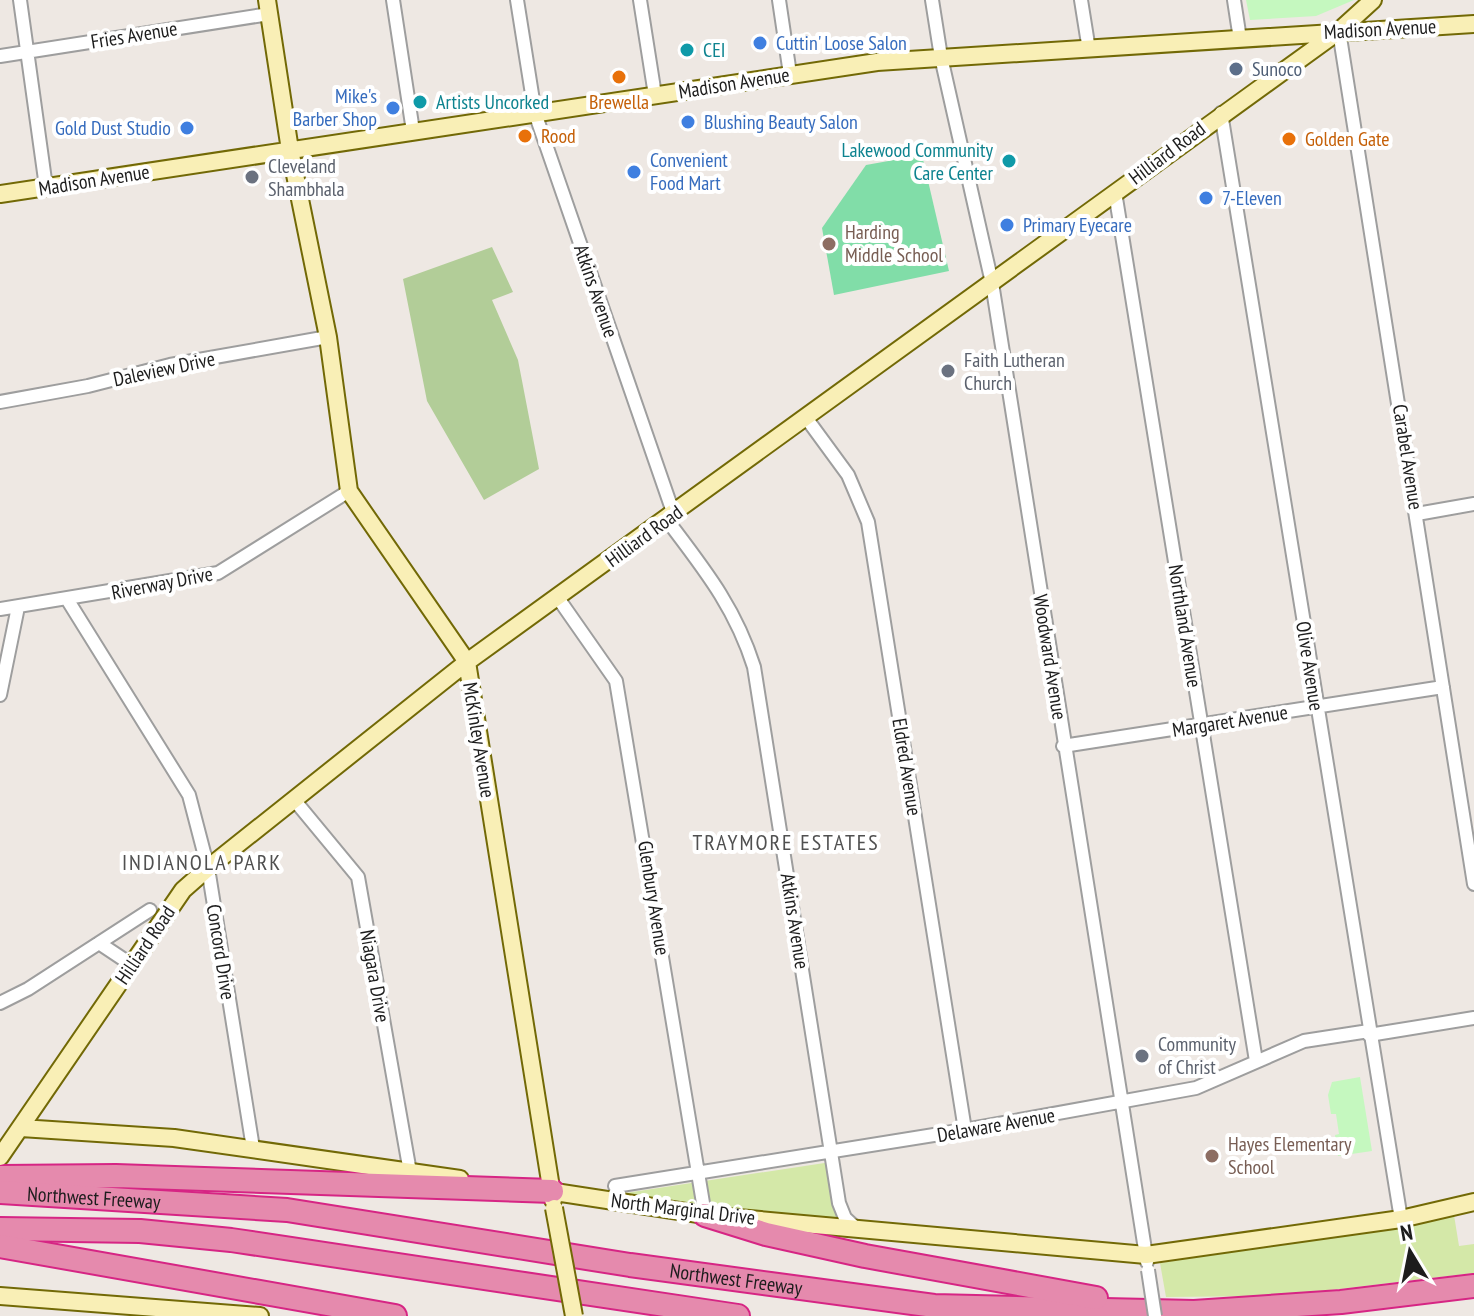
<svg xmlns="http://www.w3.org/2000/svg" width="1474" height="1316" font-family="'PT Sans Narrow',sans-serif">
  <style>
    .grass { fill: #d4e8a8 }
    .forest { fill: #b2cd98 }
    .park { fill: #c5f8bf }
    .pitch { fill: #81dda8 }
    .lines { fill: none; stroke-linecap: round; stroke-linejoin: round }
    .street-casing { stroke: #9e9e9e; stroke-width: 16 }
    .secondary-casing { stroke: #726906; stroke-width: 20 }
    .highway-casing { stroke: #d62584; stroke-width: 26 }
    .street { stroke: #fff; stroke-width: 12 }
    .secondary { stroke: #f9efb6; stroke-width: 16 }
    .highway { stroke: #e58aad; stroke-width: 22 }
    .street-bridge-casing { stroke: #9e9e9e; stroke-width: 16; stroke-linecap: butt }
    .secondary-bridge-casing { stroke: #726906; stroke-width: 20; stroke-linecap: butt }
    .street-bridge { stroke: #fff; stroke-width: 12 }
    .secondary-bridge { stroke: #f9efb6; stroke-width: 16 }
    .shop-dot { fill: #3f7fe0; stroke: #fff; stroke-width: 3 }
    .culture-dot { fill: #0f9aa8; stroke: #fff; stroke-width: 3 }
    .service-dot { fill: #5c6f8a; stroke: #fff; stroke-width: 3 }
    .food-dot { fill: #e8710a; stroke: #fff; stroke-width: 3 }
    .worship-dot { fill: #6b7280; stroke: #fff; stroke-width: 3 }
    .education-dot { fill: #8d6e63; stroke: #fff; stroke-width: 3 }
    .labels { text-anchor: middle; stroke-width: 8; stroke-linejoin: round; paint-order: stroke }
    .street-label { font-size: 20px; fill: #1d1d1d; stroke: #fff }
    .shop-label { font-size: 20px; fill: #366cbe; stroke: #fff; text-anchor: start }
    .culture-label { font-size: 20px; fill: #0d838f; stroke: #fff; text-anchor: start }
    .service-label { font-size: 20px; fill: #4e5e75; stroke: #fff; text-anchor: start }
    .food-label { font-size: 20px; fill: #c56008; stroke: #fff; text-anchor: start }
    .worship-label { font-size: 20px; fill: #5b616d; stroke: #fff; text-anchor: start }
    .education-label { font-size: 20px; fill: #785e54; stroke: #fff; text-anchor: start }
    .neighbourhood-label { font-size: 22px; letter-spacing: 2px; fill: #505050; stroke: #fff }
  </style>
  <rect width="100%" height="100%" fill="#eee8e3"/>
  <path class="grass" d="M831 1162 839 1214 833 1223 619 1194Z
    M1454 1215 1459 1246 1474 1244V1273L1280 1296 1166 1297 1160 1263Z"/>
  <path class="forest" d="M492 247 513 292 492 300 518 360 539 469 484 500 427 401 403 279Z"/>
  <path class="park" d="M1246 0H1354L1316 16 1250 20Z
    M1360 1077 1372 1151 1338 1156 1335 1135 1339 1134 1336 1114H1331L1328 1095 1332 1082Z"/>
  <path class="pitch" d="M922 155 949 271 834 295 822 228 866 165Z"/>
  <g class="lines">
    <g class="street-casing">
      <path id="street" d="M20 0 46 187
        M393 0 413 131
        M517 0 535 113 674 515
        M640 0 655 95
        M779 0 790 74
        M932 0 941 57 992 283 1147 1262
        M1081 0 1089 50
        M1234 0 1240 39
        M1339 31 1474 884
        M0 56 269 14
        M1221 113 1401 1219
        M1115 192 1256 1061
        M0 402 88 386 170 365 328 337
        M807 419 848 475 868 522 965 1130
        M1417 514 1474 504
        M667 520C704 569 735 607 754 667L839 1203 845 1218 857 1229
        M558 598 616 681 705 1215
        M67 599 189 795 208 868 253 1148
        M0 609 218 573 349 491
        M0 695 18 607
        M1063 746 1443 687
        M296 802 358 877 410 1172
        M99 943 132 965
        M0 1003 28 989 150 910
        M1369 1035 1474 1018
        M615 1186 965 1130 1196 1088 1304 1041 1369 1031"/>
    </g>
    <g class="secondary-casing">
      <path id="secondary" d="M267 0 290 150 328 337 349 491 467 662 553 1200
        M0 194 877 62 1474 24
        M21 1128 174 1138 460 1179
        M0 1157 183 890 208 868 467 662 1339 31 1373 0
        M542 1190 705 1215 1146 1255 1401 1219 1474 1202
        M0 1296 260 1316"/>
    </g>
    <g class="highway-casing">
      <g id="highway">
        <path d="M0 1177 116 1176 552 1191"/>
        <path id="s1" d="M0 1192 287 1210 630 1265 934 1306 1194 1312 1341 1302 1474 1286"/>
        <path d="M705 1215 766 1234 865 1256 1096 1298"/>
        <path d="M0 1229 140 1231 231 1240 738 1316"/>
        <path d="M0 1246 395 1316"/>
      </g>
    </g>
    <use href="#street" class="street"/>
    <use href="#secondary" class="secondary"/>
    <use href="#highway" class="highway"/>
    <g class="street-bridge-casing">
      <path id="street-bridge" d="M1148 1270 1155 1316"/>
    </g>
    <g class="secondary-bridge-casing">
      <path id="secondary-bridge" d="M554 1208 574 1316"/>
    </g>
    <use href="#street-bridge" class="street-bridge"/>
    <use href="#secondary-bridge" class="secondary-bridge"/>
  </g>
  <g class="shop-dot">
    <circle cx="760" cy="43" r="8"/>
    <circle cx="393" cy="108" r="8"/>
    <circle cx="688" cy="122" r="8"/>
    <circle cx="187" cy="128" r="8"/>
    <circle cx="634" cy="172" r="8"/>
    <circle cx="1206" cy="198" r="8"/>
    <circle cx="1007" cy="225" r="8"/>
  </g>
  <g class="culture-dot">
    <circle cx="687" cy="50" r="8"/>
    <circle cx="420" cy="102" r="8"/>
    <circle cx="1009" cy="161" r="8"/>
  </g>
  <circle class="service-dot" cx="1236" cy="69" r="8"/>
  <g class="food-dot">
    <circle cx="619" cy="77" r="8"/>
    <circle cx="525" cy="136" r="8"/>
    <circle cx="1289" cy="139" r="8"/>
  </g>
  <g class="worship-dot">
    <circle cx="252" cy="177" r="8"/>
    <circle cx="948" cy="371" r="8"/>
    <circle cx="1142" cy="1056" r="8"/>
  </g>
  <g class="education-dot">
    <circle cx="829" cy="244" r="8"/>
    <circle cx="1212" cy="1156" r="8"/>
  </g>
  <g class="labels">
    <g class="street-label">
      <text transform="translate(1380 29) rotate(-3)" y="7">Madison Avenue</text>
      <text transform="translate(134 35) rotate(-9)" y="7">Fries Avenue</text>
      <text transform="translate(734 83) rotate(-9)" y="7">Madison Avenue</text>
      <text transform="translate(1167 153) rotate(-37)" y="7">Hilliard Road</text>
      <text transform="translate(94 180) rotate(-9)" y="7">Madison Avenue</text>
      <text transform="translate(596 291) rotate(71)" y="7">Atkins Avenue</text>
      <text transform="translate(164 369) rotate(-12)" y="7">Daleview Drive</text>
      <text transform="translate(1408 457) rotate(81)" y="7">Carabel Avenue</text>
      <text transform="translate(644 536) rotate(-36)" y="7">Hilliard Road</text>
      <text transform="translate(162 583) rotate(-11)" y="7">Riverway Drive</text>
      <text transform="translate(1185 626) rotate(81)" y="7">Northland Avenue</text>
      <text transform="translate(1050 657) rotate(81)" y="7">Woodward Avenue</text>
      <text transform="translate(1310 666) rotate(81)" y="7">Olive Avenue</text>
      <text transform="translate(1230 721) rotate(-9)" y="7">Margaret Avenue</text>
      <text transform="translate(479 740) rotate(81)" y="7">McKinley Avenue</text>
      <text transform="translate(907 767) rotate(81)" y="7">Eldred Avenue</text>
      <text transform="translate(654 898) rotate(81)" y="7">Glenbury Avenue</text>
      <text transform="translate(795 921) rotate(81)" y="7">Atkins Avenue</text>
      <text transform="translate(145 945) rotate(-56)" y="7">Hilliard Road</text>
      <text transform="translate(221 952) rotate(81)" y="7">Concord Drive</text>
      <text transform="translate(375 976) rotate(80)" y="7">Niagara Drive</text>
      <text transform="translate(996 1125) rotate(-10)" y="7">Delaware Avenue</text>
      <text dy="7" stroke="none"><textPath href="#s1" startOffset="94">Northwest Freeway</textPath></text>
      <text transform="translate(683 1209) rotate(7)" y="7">North Marginal Drive</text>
      <text dy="7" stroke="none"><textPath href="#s1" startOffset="742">Northwest Freeway</textPath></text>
    </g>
    <g class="shop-label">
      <text x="776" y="50">Cuttin' Loose Salon</text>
      <text x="377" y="103" text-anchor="end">Mike's<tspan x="377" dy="23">Barber Shop</tspan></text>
      <text x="704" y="129">Blushing Beauty Salon</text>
      <text x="171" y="135" text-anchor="end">Gold Dust Studio</text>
      <text x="650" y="167">Convenient<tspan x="650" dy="23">Food Mart</tspan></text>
      <text x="1222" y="205">7-Eleven</text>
      <text x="1023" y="232">Primary Eyecare</text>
    </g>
    <g class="culture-label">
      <text x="703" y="57">CEI</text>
      <text x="436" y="109">Artists Uncorked</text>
      <text x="993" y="157" text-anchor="end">Lakewood Community<tspan x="993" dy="23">Care Center</tspan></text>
    </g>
    <g class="service-label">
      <text x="1252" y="76">Sunoco</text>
    </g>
    <g class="food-label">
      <text x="619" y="109" text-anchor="middle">Brewella</text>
      <text x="541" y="143">Rood</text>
      <text x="1305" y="146">Golden Gate</text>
    </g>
    <g class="worship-label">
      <text x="268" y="173">Cleveland<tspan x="268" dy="23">Shambhala</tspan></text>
      <text x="964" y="367">Faith Lutheran<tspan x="964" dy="23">Church</tspan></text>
      <text x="1158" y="1051">Community<tspan x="1158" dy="23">of Christ</tspan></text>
    </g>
    <g class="education-label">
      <text x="845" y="239">Harding<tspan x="845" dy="23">Middle School</tspan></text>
      <text x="1228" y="1151">Hayes Elementary<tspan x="1228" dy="23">School</tspan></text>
    </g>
    <g class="neighbourhood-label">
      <text x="786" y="850">TRAYMORE ESTATES</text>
      <text x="202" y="870">INDIANOLA PARK</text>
    </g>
  </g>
  <g transform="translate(1410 1252) rotate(350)" stroke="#ffffff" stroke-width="6" paint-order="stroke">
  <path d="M0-6L14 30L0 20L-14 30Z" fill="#1d1d1d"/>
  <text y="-12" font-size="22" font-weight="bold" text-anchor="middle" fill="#1d1d1d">N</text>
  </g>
</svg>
